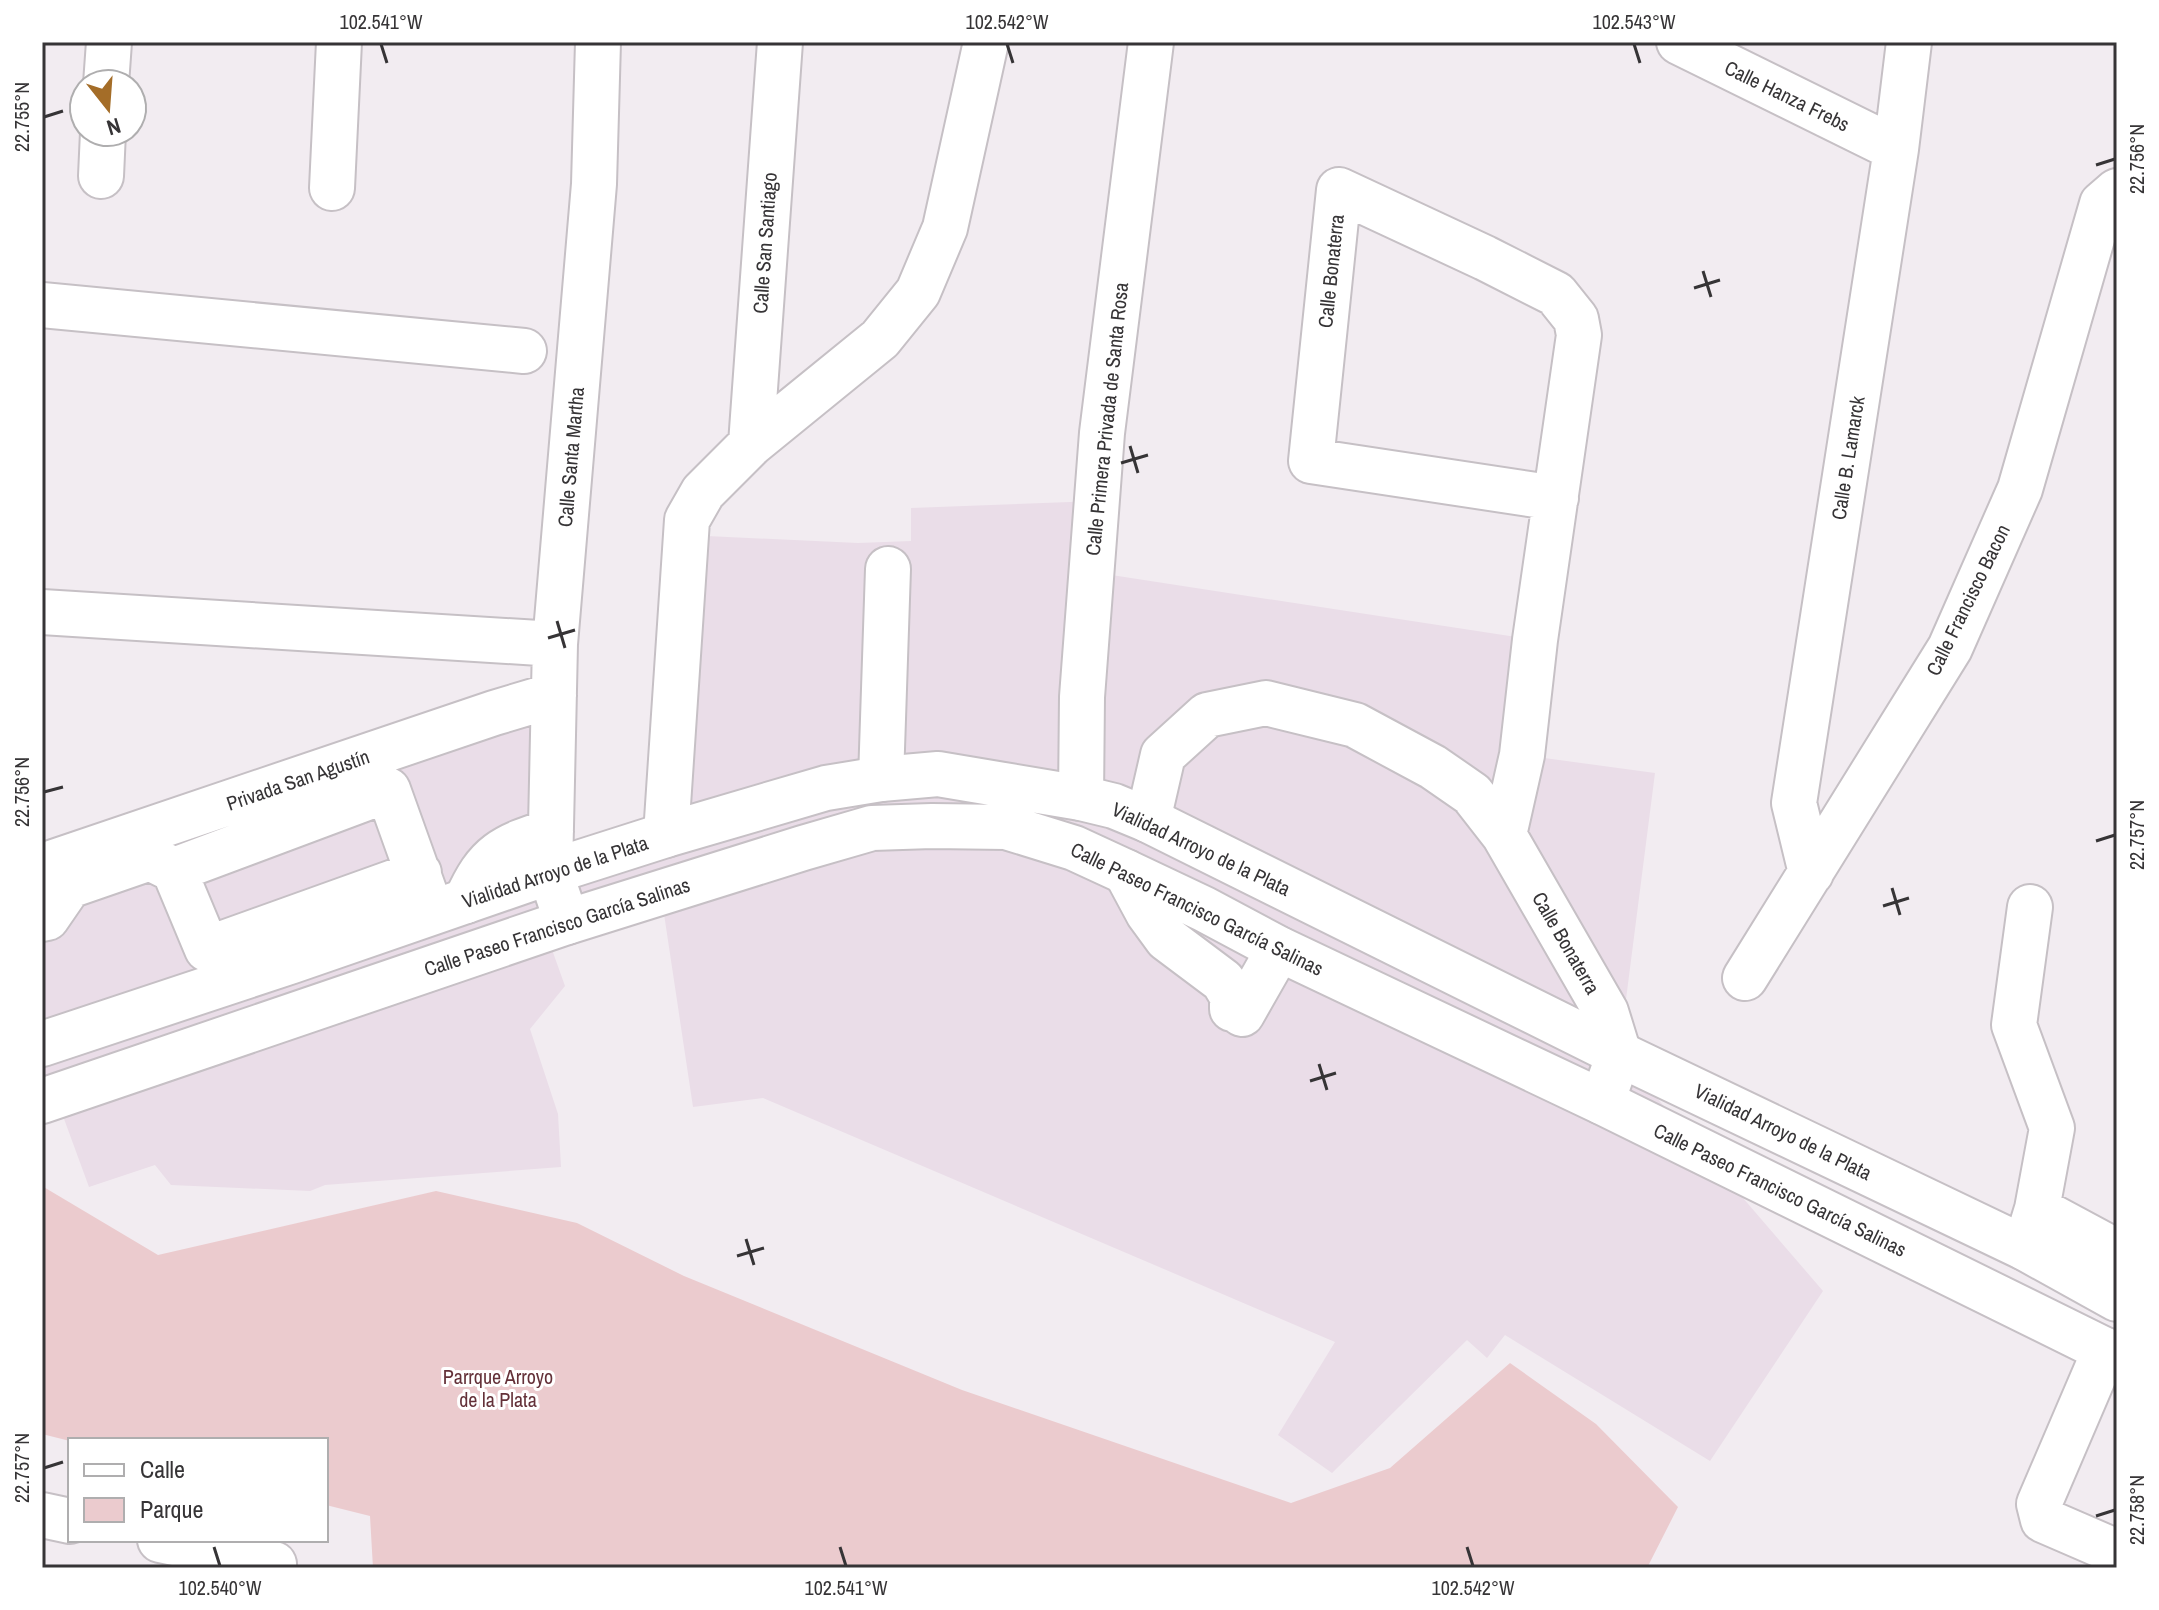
<svg xmlns="http://www.w3.org/2000/svg" width="2159" height="1610" font-family="'Archivo Narrow',sans-serif">
  <style>
    .built { fill: #eadde8 }
    .green { fill: #ebcbce }
    .lines { fill: none; stroke-linecap: round; stroke-linejoin: round }
    .minor-casing { stroke: #c6c0c5; stroke-width: 48 }
    .major-casing { stroke: #c6c0c5; stroke-width: 48 }
    .minor { stroke: #fff; stroke-width: 44 }
    .major { stroke: #fff; stroke-width: 44 }
    .ticks { fill: none; stroke: #363436; stroke-width: 3 }
    .labels { text-anchor: middle; stroke-width: 6; stroke-linejoin: round; paint-order: stroke }
    .street-label { font-size: 20px; fill: #363436; stroke: #fff }
    .park-label { font-size: 20px; fill: #643139; stroke: #fff }
    .neatline { fill: none; stroke: #363436; stroke-width: 3 }
    .ticks-label { font-size: 20px; text-anchor: middle; fill: #363436 }
  </style>
  <rect width="100%" height="100%" fill="#f2ecf1"/>
  <path class="built" d="M1097 501 1092 572 1535 640 1522 755 1655 773 1619 1054 1823 1291 1710 1461 1505 1335 1487 1358 1467 1340 1332 1473 1278 1435 1335 1342 763 1098 693 1107 661 894 545 930 565 986 530 1029 558 1114 561 1167 325 1185 310 1191 171 1185 155 1165 89 1187 56 1097 42 1101V866L554 695 550 872 666 835 686 535 858 543 911 541V508Z"/>
  <path class="green" d="M42 1186 158 1255 436 1191 577 1223 684 1276 962 1390 1291 1503 1390 1468 1510 1363 1596 1424 1678 1507 1647 1568H373L370 1516 326 1505V1440L70 1441 42 1434Z"/>
  <g class="lines">
    <g class="minor-casing">
      <path id="minor" d="M1679 42 1896 149
        M106 84 109 42
        M101 176 103 132
        M332 188 339 42
        M42 305 524 351
        M751 444 780 42
        M42 612 555 644
        M881 779 888 569
        M1081 798 1082 697 1102 433 1151 42
        M1148 820 1163 755 1207 715 1266 703 1355 725 1433 767 1472 794 1504 835 1606 1012 1619 1054 1602 1102
        M666 835 687 520 703 492 751 444 880 339 918 292 945 228 986 42
        M1504 835 1522 755 1535 640 1579 335 1576 319 1556 294 1485 258 1339 190 1311 461 1556 498
        M42 866 494 713 554 695
        M174 870 388 790 427 899
        M1126 872 1148 913 1167 939 1223 981 1232 996V1009
        M1811 873 1794 803 1896 149 1909 42
        M466 901C487 853 503 847 551 831
        M42 919 47 918 69 886 150 858 174 870 207 949 419 873
        M567 922 550 872 555 644 594 184 598 42
        M1745 978 1950 648 2020 489 2102 204 2117 191
        M1242 1014 1279 949
        M2037 1209 2117 1252
        M2025 1248 2037 1209 2052 1128 2014 1025 2030 907
        M2105 1350 2039 1504 2043 1520 2117 1552
        M42 1515 70 1521
        M160 1540 274 1564 272 1568"/>
    </g>
    <g class="major-casing">
      <path id="major" d="M42 1044 292 961 550 872 666 835 826 788 881 779 938 774 1081 798 1114 806 1148 820 1619 1054 2025 1248 2117 1299
        M42 1101 567 922 803 848 872 828 932 826 1006 827 1074 848 1126 872 1204 909 1279 949 1602 1102 2117 1356"/>
    </g>
    <use href="#minor" class="minor"/>
    <use href="#major" class="major"/>
  </g>
  <path class="ticks" d="M381 44 387 63M1007 44 1013 63M1634 44 1640 63M44 117 63 111M2096 165 2115 159M1703 271 1711 297M1694 288 1720 280M1130 446 1138 473M1121 463 1148 455M557 621 565 648M548 638 575 630M44 792 63 787M2096 841 2115 835M1892 888 1900 915M1883 906 1909 898M1319 1064 1327 1090M1310 1081 1336 1073M746 1239 754 1265M737 1256 764 1248M44 1468 63 1462M2096 1516 2115 1510M214 1547 220 1566M840 1547 846 1566M1467 1547 1473 1566"/>
  <g class="labels">
    <g class="street-label">
      <text transform="translate(1787 96) rotate(26)" y="7">Calle Hanza Frebs</text>
      <text transform="translate(765 243) rotate(-86)" y="7">Calle San Santiago</text>
      <text transform="translate(1331 271) rotate(-84)" y="7">Calle Bonaterra</text>
      <text transform="translate(1107 419) rotate(-84)" y="7">Calle Primera Privada de Santa Rosa</text>
      <text transform="translate(571 457) rotate(-85)" y="7">Calle Santa Martha</text>
      <text transform="translate(1848 458) rotate(-81)" y="7">Calle B. Lamarck</text>
      <text transform="translate(1968 600) rotate(-64)" y="7">Calle Francisco Bacon</text>
      <text transform="translate(298 780) rotate(-19)" y="7">Privada San Agustín</text>
      <text transform="translate(1201 849) rotate(25)" y="7">Vialidad Arroyo de la Plata</text>
      <text transform="translate(555 872) rotate(-18)" y="7">Vialidad Arroyo de la Plata</text>
      <text transform="translate(1197 909) rotate(26)" y="7">Calle Paseo Francisco García Salinas</text>
      <text transform="translate(557 927) rotate(-18)" y="7">Calle Paseo Francisco García Salinas</text>
      <text transform="translate(1566 943) rotate(60)" y="7">Calle Bonaterra</text>
      <text transform="translate(1783 1132) rotate(26)" y="7">Vialidad Arroyo de la Plata</text>
      <text transform="translate(1780 1190) rotate(26)" y="7">Calle Paseo Francisco García Salinas</text>
    </g>
    <g class="park-label">
      <text x="498" y="1384">Parrque Arroyo<tspan x="498" dy="23">de la Plata</tspan></text>
    </g>
  </g>
  <rect width="2159" height="1610" fill="none" stroke="#ffffff" stroke-width="88"/>
  <rect x="68" y="1438" width="260" height="104" fill="#ffffff" stroke="#afaeaf" stroke-width="2"/>
  <rect x="84" y="1464" width="40" height="12" fill="#ffffff" stroke="#afaeaf" stroke-width="2"/>
  <text x="140" y="1478" font-size="24" fill="#363436">Calle</text>
  <rect x="84" y="1498" width="40" height="24" fill="#ebcbce" stroke="#afaeaf" stroke-width="2"/>
  <text x="140" y="1518" font-size="24" fill="#363436">Parque</text>
  <g transform="translate(108 108) rotate(163)"><circle r="38" fill="#ffffff" stroke="#afaeaf" stroke-width="2"/>
  <path d="M0-6L14 30L0 20L-14 30Z" fill="#a46d28"/>
  <text y="-12" font-size="22" font-weight="bold" text-anchor="middle" fill="#363436">N</text>
  </g>
  <rect x="44" y="44" width="2071" height="1522" class="neatline"/>
  <g class="ticks-label">
    <text x="381" y="29">102.541°W</text>
    <text x="1007" y="29">102.542°W</text>
    <text x="1634" y="29">102.543°W</text>
    <text transform="translate(22 117) rotate(-90)" y="7">22.755°N</text>
    <text transform="translate(2137 159) rotate(-90)" y="7">22.756°N</text>
    <text transform="translate(22 792) rotate(-90)" y="7">22.756°N</text>
    <text transform="translate(2137 835) rotate(-90)" y="7">22.757°N</text>
    <text transform="translate(22 1468) rotate(-90)" y="7">22.757°N</text>
    <text transform="translate(2137 1510) rotate(-90)" y="7">22.758°N</text>
    <text x="220" y="1595">102.540°W</text>
    <text x="846" y="1595">102.541°W</text>
    <text x="1473" y="1595">102.542°W</text>
  </g>
</svg>
